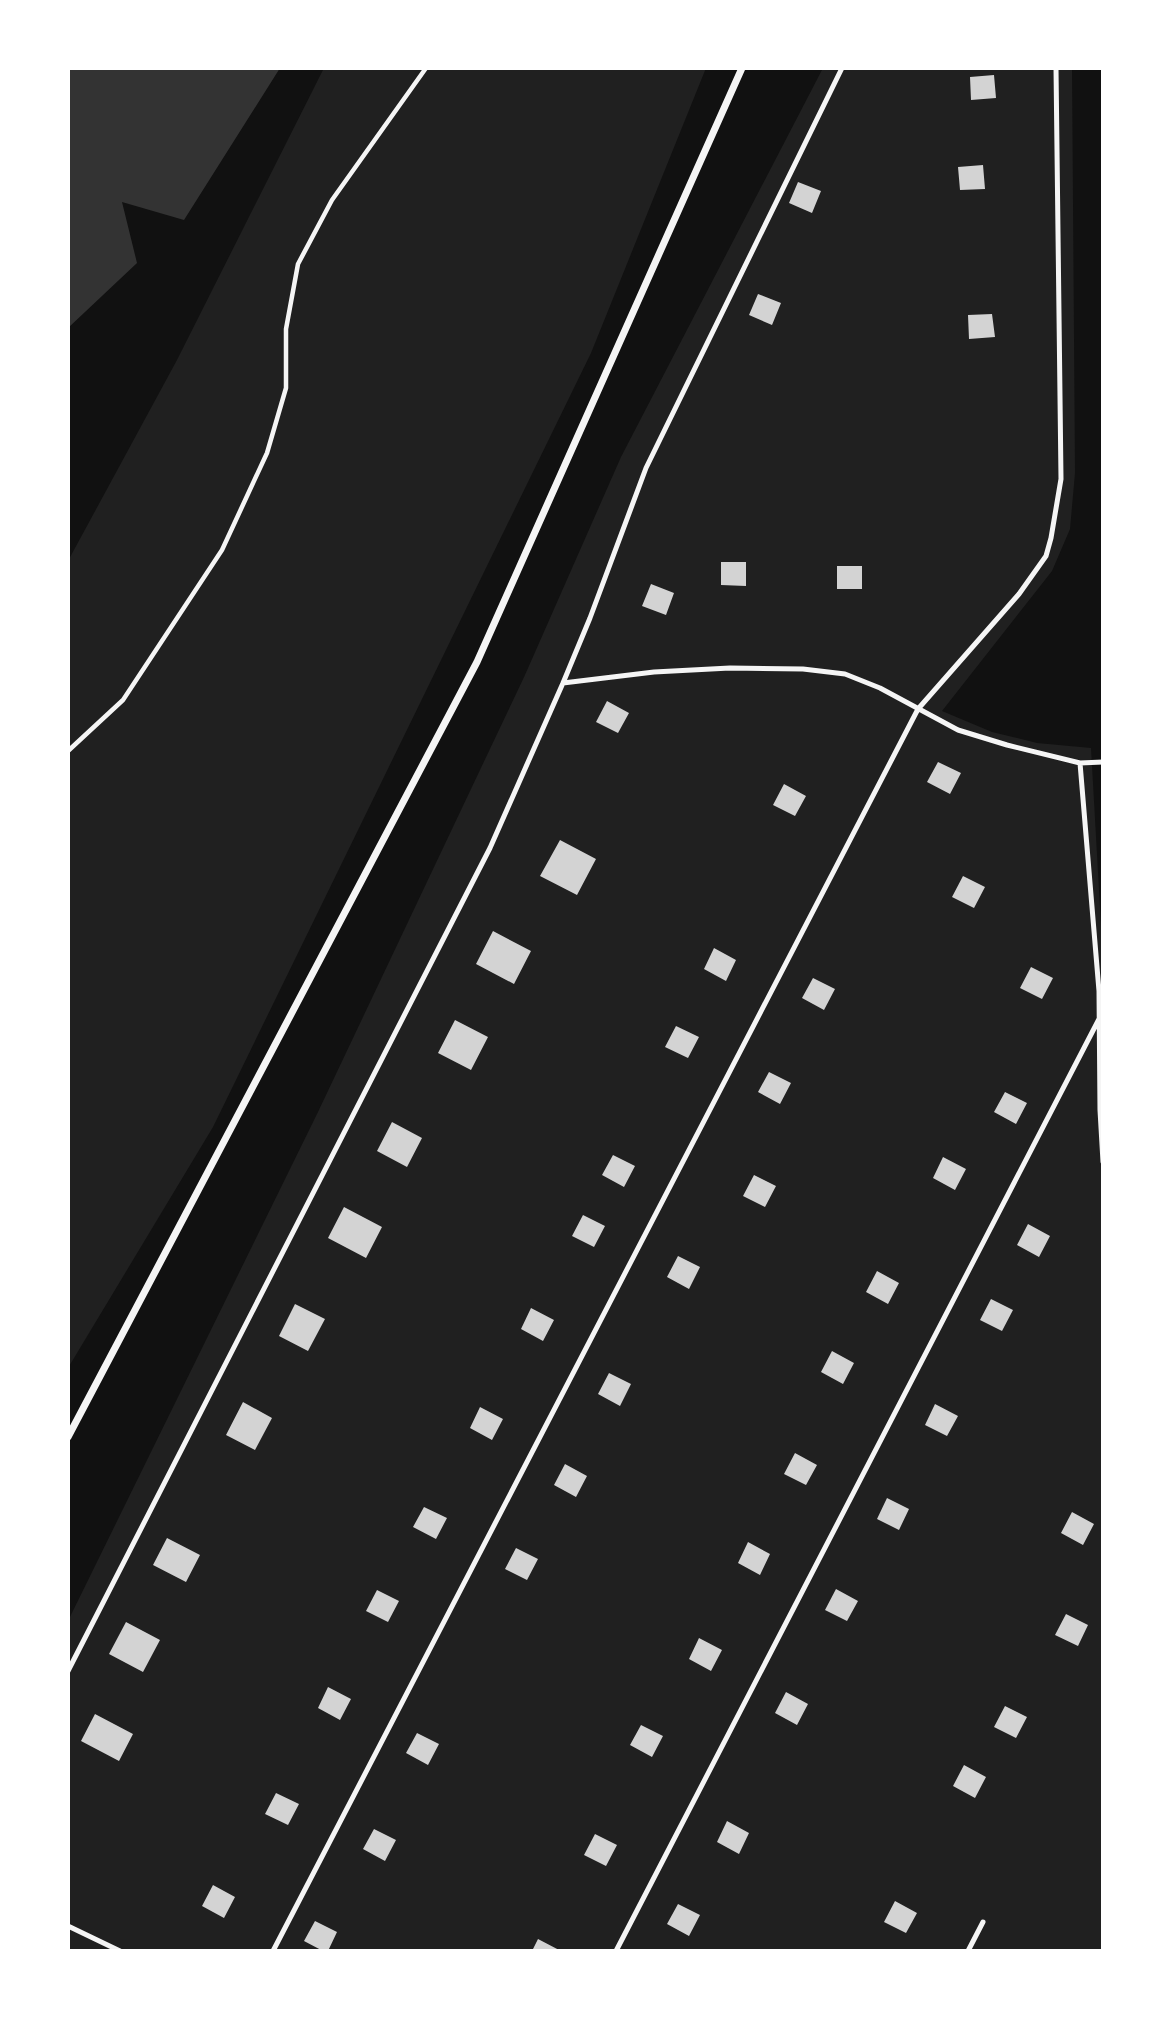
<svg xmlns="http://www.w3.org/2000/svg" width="1171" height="2019" font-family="'Noto Sans',sans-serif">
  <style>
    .green { fill: #202020 }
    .water { fill: #333 }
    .building { fill: #d3d3d3 }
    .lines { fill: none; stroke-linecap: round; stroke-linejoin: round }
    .path { stroke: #f5f5f5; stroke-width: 4.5 }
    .service { stroke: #f5f5f5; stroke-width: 5 }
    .minor { stroke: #f5f5f5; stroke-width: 7 }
  </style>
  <rect width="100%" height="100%" fill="#111"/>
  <path class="green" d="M324 68H706L591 353 213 1127 68 1368V561L177 360Z
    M823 68H1072L1075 473 1070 529 1052 571 942 711 992 732 1037 743 1091 748 1103 961V1951H68V1621L318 1112 525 675 621 457Z"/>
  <path class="water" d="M68 68H280L184 220 122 202 137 263 68 328Z"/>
  <path class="building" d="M994 75 996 98 971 100 970 77Z
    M983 165 985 189 960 190 958 167Z
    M798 182 821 191 812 213 789 203Z
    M758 294 781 303 772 325 749 315Z
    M992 314 995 337 969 339 968 315Z
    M721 562H746V586L721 585Z
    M837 566H862V589H837Z
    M651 584 674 593 666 615 642 606Z
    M607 701 629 713 618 733 596 722Z
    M938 762 961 773 950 794 927 782Z
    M784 784 806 796 795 816 773 805Z
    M560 840 596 859 577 895 540 876Z
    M963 876 985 887 974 908 952 897Z
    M493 931 531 951 514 984 476 964Z
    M714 948 736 960 726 981 704 969Z
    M1031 967 1053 978 1042 999 1020 988Z
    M813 978 835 989 824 1010 802 998Z
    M455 1020 488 1037 471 1070 438 1053Z
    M676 1026 699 1037 688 1058 665 1047Z
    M769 1072 791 1083 780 1104 758 1092Z
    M1005 1092 1027 1103 1016 1124 994 1112Z
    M392 1122 422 1138 407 1167 377 1151Z
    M613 1155 635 1166 624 1187 602 1175Z
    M943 1157 966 1169 955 1190 933 1178Z
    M754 1175 776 1186 765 1207 743 1196Z
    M344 1207 382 1227 366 1258 328 1238Z
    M583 1215 605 1226 594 1247 572 1236Z
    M1028 1224 1050 1236 1039 1257 1017 1245Z
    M678 1256 700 1267 689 1289 667 1277Z
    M877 1271 899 1283 888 1304 866 1292Z
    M991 1299 1013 1310 1002 1331 980 1320Z
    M295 1304 325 1319 308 1351 279 1336Z
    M531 1308 554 1320 543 1341 521 1329Z
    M832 1351 854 1363 843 1384 821 1372Z
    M609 1373 631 1384 620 1406 598 1394Z
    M243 1402 272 1418 255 1450 226 1435Z
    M935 1404 958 1416 947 1436 925 1425Z
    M480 1407 503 1419 492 1440 470 1428Z
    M795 1453 817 1465 806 1485 784 1474Z
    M565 1464 587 1476 576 1497 554 1485Z
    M887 1498 909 1509 899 1530 877 1519Z
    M424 1507 447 1518 436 1539 413 1527Z
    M1072 1512 1094 1524 1083 1545 1061 1533Z
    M167 1538 200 1555 186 1582 153 1565Z
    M748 1542 770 1554 760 1575 738 1563Z
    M516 1548 538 1559 527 1580 505 1569Z
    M836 1589 858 1601 847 1621 825 1610Z
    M377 1590 399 1601 388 1622 366 1611Z
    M1066 1614 1088 1625 1078 1646 1055 1635Z
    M126 1622 160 1640 143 1672 109 1654Z
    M699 1638 722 1650 711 1671 689 1659Z
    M328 1687 351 1699 340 1720 318 1708Z
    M786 1692 808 1704 797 1725 775 1713Z
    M1005 1706 1027 1717 1016 1738 994 1727Z
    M95 1714 133 1734 119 1761 81 1741Z
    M641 1725 663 1736 652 1757 630 1745Z
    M417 1733 439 1744 428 1765 406 1753Z
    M964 1765 986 1777 975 1798 953 1786Z
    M276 1793 299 1804 288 1825 265 1814Z
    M727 1821 749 1833 739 1854 717 1842Z
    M374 1829 396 1840 385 1861 363 1849Z
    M595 1834 617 1845 606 1866 584 1855Z
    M213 1885 235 1897 224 1918 202 1906Z
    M895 1901 917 1913 906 1933 884 1922Z
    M678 1904 700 1915 689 1936 667 1924Z
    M315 1921 337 1932 328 1951H323L304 1941Z
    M538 1939 561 1951H532Z"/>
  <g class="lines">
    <path class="path" d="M68 751 123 700 222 550 267 453 286 388V329L298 264 332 200 426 68"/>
    <path class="service" d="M563 683 654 672 730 668 803 669 845 674 880 688 958 730 1007 745 1080 763 1103 762
      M1080 763 1099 991 1100 1110 1103 1162
      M68 1671 490 848 563 683 590 618 646 468 842 68
      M68 1926 120 1951
      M273 1951 918 709 1019 594 1046 556 1051 538 1061 479 1056 68
      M616 1951 1099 1019
      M968 1951 983 1922"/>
    <path class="minor" d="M68 1437 477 662 742 68"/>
  </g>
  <rect width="1171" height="2019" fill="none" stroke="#ffffff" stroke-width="140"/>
</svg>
